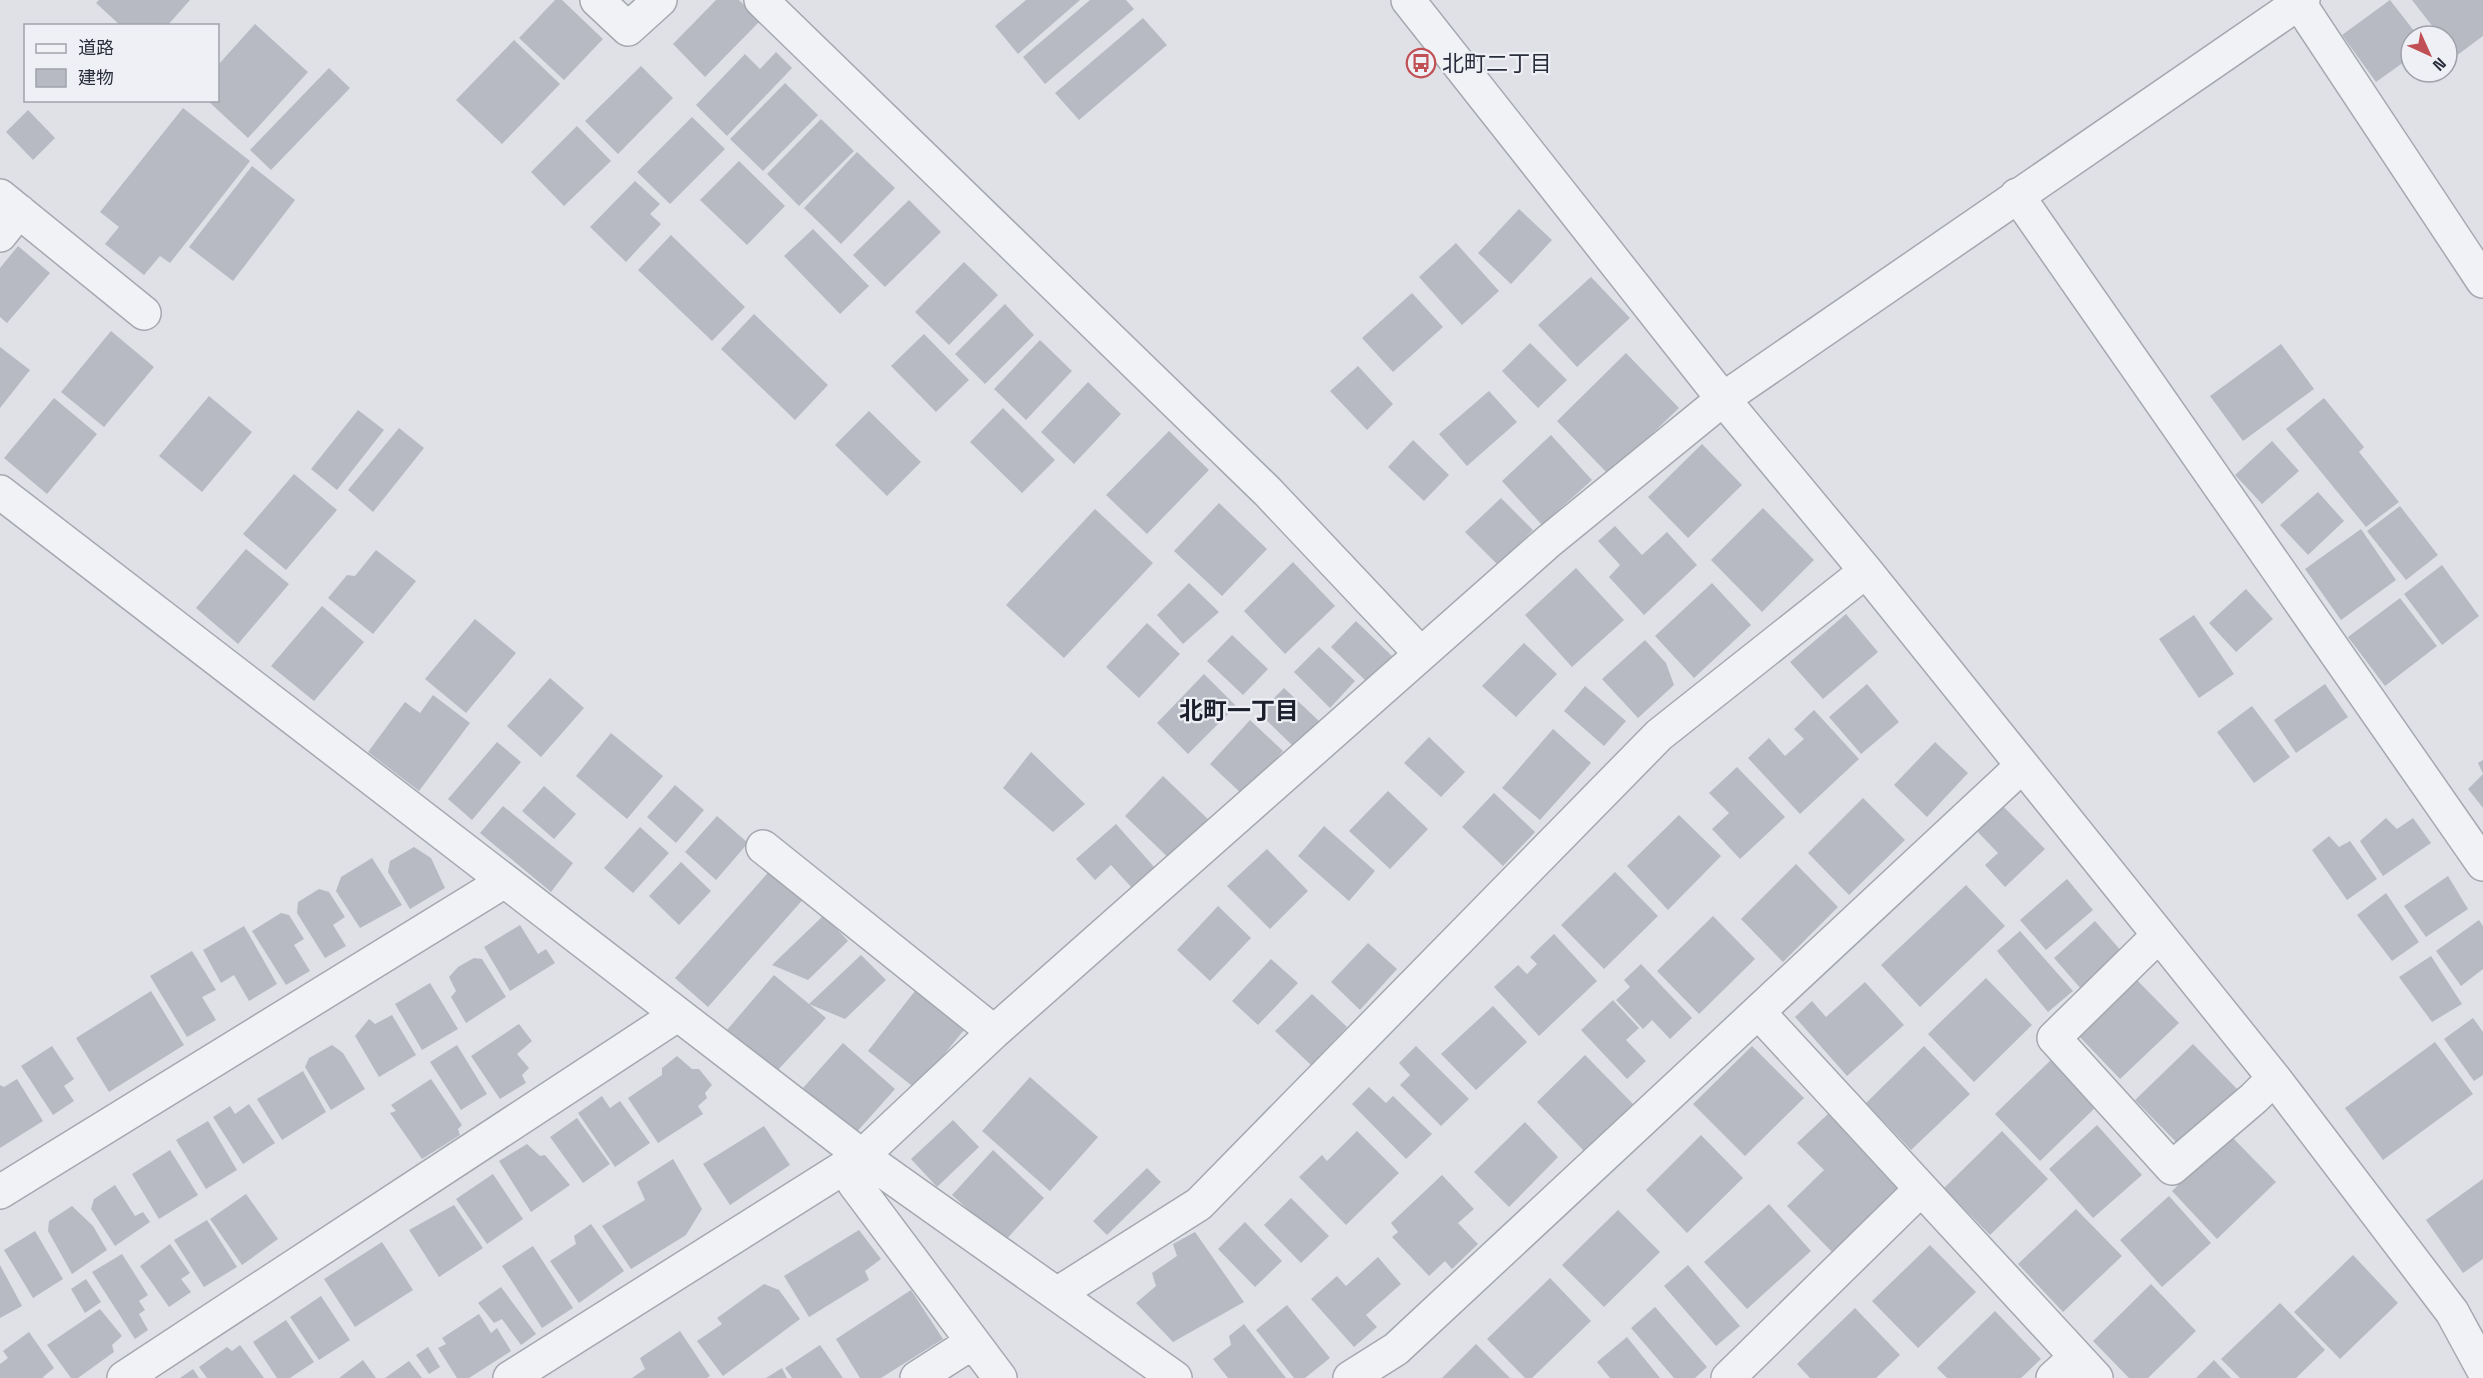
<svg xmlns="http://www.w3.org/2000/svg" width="2483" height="1378" font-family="'Space Grotesk','Noto Sans JP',sans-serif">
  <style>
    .building { fill: #b7bac3 }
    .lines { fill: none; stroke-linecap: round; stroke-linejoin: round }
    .minor-casing { stroke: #a5a8b0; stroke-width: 36 }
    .minor { stroke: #f1f2f5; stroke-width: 33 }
    .labels { text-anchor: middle; stroke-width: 4.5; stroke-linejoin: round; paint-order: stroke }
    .poi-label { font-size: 22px; fill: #2a2e3c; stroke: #eef0f5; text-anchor: start }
    .neighbourhood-label { font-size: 24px; font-weight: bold; fill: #1c202d; stroke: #eef0f5 }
  </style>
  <rect width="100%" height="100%" fill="#dfe1e7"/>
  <path class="building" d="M99 0H190L167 26H121L96 3Z
    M555 0H562L603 39 564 80 519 38Z
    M716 0H739L760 21 705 77 673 44Z
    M1026 0H1080L1018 54 995 26Z
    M1090 0H1126L1134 9 1045 84 1023 57Z
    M2390 0 2418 36H2411V57L2376 82 2342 35Z
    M2412 0H2483V36L2456 56 2447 44V36H2440Z
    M1143 18 1167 45 1079 120 1055 93Z
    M255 24 308 72 248 138 207 100H218V65Z
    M514 40 560 84 502 144 456 100Z
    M776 52 792 68 727 136 696 105 745 54 760 69Z
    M641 66 673 98 618 154 585 121Z
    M329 68 350 88 271 170 250 150Z
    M785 83 818 115 763 171 730 139Z
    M183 108 250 161 170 263 160 256 144 275 105 244 119 227 100 212Z
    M28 110 55 138 33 160 6 132Z
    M692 117 725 149 670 204 637 172Z
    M821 119 854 151 799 206 767 174Z
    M577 126 611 161 564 206 531 172Z
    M857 152 895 188 841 244 804 208Z
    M739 161 785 206 747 245 700 200Z
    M252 166 295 200 233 281 189 247Z
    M635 181 660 204 650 214 661 224 626 262 590 227Z
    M909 200 941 232 885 287 853 255Z
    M1519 209 1552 240 1511 284 1478 253Z
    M813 229 869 286 840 314 784 256Z
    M671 235 745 307 712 341 638 270Z
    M1456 243 1499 291 1462 325 1419 277Z
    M18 246 50 273 7 323 0 317V268Z
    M964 262 998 295 949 345 915 312Z
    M1591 277 1630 318 1577 367 1538 325Z
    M1412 293 1443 327 1393 372 1362 338Z
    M1005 304 1034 335 985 384 955 354Z
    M754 314 828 385 795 420 721 349Z
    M111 331 154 367 104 427 61 392Z
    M924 334 969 380 936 412 891 366Z
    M1040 340 1072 371 1026 420 994 389Z
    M1530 343 1567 380 1538 408 1502 371Z
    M2281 344 2314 389 2243 441 2210 396Z
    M0 347 30 370 0 408Z
    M1626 353 1679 408 1609 475 1557 421Z
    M1358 366 1393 404 1367 430 1330 391Z
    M1088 382 1121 414 1074 464 1041 432Z
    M1489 391 1517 422 1467 466 1439 434Z
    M209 396 252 432 202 492 159 456Z
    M54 398 97 434 47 494 4 458Z
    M2324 398 2364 447 2359 452 2399 502 2366 527 2286 429Z
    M1003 408 1055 460 1022 493 970 442Z
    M358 410 384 430 337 490 311 469Z
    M869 411 921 462 887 496 835 445Z
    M399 428 424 448 373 512 348 490Z
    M1169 431 1209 470 1147 534 1106 495Z
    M1551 435 1592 480 1542 525 1502 481Z
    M1413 440 1449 475 1424 501 1388 467Z
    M2272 441 2299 471 2262 504 2235 475Z
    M1702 444 1742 485 1688 538 1648 497Z
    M294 474 337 510 286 570 243 534Z
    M2318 492 2344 521 2308 555 2280 525Z
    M1501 498 1533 530 1498 565 1465 532Z
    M1219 503 1267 549 1222 596 1174 551Z
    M2400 506 2438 555 2406 580 2367 531Z
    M1763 508 1814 560 1762 612 1711 560Z
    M1095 509 1153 563 1064 658 1006 605Z
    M1615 526 1642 555 1667 532 1697 565 1644 615 1609 577 1620 565 1598 541Z
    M2361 529 2396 580 2341 620 2305 569Z
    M246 549 289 584 238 644 196 608Z
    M376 550 416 581 373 634 328 598 347 575 355 576Z
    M1293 562 1335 606 1285 654 1244 611Z
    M2442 565 2479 616 2442 645 2404 594Z
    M1576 568 1624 620 1572 667 1525 615Z
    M1189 583 1219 612 1183 644 1157 615Z
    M1712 583 1751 625 1694 678 1655 636Z
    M2246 589 2273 619 2236 652 2209 623Z
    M2400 598 2437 646 2385 686 2348 637Z
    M322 606 364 642 314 701 271 666Z
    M1846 614 1878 652 1823 699 1790 662Z
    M2194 615 2234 674 2199 698 2159 639Z
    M475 619 516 653 466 713 425 679Z
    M1356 621 1392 656 1367 682 1331 647Z
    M1147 623 1180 654 1139 698 1106 667Z
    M1232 635 1268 669 1243 695 1207 661Z
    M1645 640 1666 663 1674 685 1638 718 1602 679Z
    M1524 643 1557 674 1516 717 1482 686Z
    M1319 647 1355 681 1330 708 1294 672Z
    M1204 674 1236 706 1188 754 1157 723Z
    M550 678 584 708 541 757 507 726Z
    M1867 684 1899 722 1861 754 1829 717Z
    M2325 684 2348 717 2296 753 2274 720Z
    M1585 686 1626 721 1604 746 1564 711Z
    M1284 688 1320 722 1295 748 1259 713Z
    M433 695 470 723 419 791 368 752 405 702 420 713Z
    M2252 706 2290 757 2254 783 2217 732Z
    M1814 710 1859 759 1800 814 1748 758 1769 738 1785 756 1804 739 1794 729Z
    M1250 720 1283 751 1243 795 1210 764Z
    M1553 729 1591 763 1540 820 1502 788Z
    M611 733 663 776 627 819 576 776Z
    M1429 737 1465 772 1441 797 1404 763Z
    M497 742 521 762 472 820 448 799Z
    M1935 742 1968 773 1927 817 1894 785Z
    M1031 752 1085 804 1053 832 1003 788Z
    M2483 760V808L2468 789 2483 774 2478 763Z
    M1737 767 1785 817 1740 859 1712 829 1729 813 1709 793Z
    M1163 776 1212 823 1174 863 1125 816Z
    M675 785 704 810 676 843 647 817Z
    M544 786 576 814 554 839 522 811Z
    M1388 791 1428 829 1390 869 1349 831Z
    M1494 793 1535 832 1503 866 1462 827Z
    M1863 798 1905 840 1849 895 1808 853Z
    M2001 804 2045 849 2005 887 1985 865 1998 853 1975 829Z
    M503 806 573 863 551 892 480 833Z
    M1679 815 1721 856 1668 910 1627 866Z
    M717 816 748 843 716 880 685 852Z
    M2386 818 2397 829 2413 818 2431 843 2383 876 2360 841Z
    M1116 824 1155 868 1133 889 1111 865 1095 880 1076 859Z
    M1324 826 1375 871 1349 901 1298 856Z
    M640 827 669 853 633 893 604 868Z
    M2329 836 2339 847 2350 841 2377 879 2347 900 2312 850Z
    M414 847 431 858 445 888 410 909 388 872 390 861Z
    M1267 849 1308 891 1270 929 1227 886Z
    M372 858 402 905 360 928 336 891 341 877Z
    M681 862 711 891 679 925 649 896Z
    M1796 864 1838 907 1783 962 1741 919Z
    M773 867 806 896 708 1007 675 978Z
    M1615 872 1658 916 1604 969 1561 925Z
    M2448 876 2468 909 2426 937 2404 906Z
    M2067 879 2093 910 2046 950 2020 920Z
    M1966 885 2005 926 1920 1007 1881 965Z
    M319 889 329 892 345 917 333 925 346 946 325 958 297 913 298 902Z
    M2386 893 2419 942 2392 961 2357 915Z
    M1218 906 1251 938 1210 981 1177 950Z
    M281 913 289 915 304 939 294 945 310 971 286 985 252 931Z
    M824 915 848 941 808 980 772 965Z
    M1713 916 1755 959 1699 1014 1657 971Z
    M2479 920 2483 926V969L2461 986 2436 951Z
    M2095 921 2123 953 2082 990 2054 958Z
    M520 925 538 954 546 949 555 963 510 991 484 947Z
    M244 926 277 984 249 1001 234 975 221 983 203 950Z
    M2020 931 2073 991 2048 1012 1997 951Z
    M1554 934 1597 981 1539 1036 1494 987 1518 965 1527 974 1537 964 1530 957Z
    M1368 943 1397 969 1360 1010 1331 982Z
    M192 951 216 990 202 997 216 1020 187 1037 150 976Z
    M861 955 886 980 845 1019 809 1004Z
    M2431 956 2462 1004 2432 1022 2399 977Z
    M474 958 482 959 506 997 466 1023 451 997 456 991 449 977 458 967Z
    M1271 959 1298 983 1258 1025 1232 1001Z
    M1641 964 1692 1018 1670 1039 1652 1020 1643 1029 1616 1000 1630 987 1624 980Z
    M774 975 826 1018 777 1071 727 1030Z
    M2133 976 2179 1023 2120 1079 2075 1032Z
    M1986 978 2032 1025 1974 1082 1928 1034Z
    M1865 982 1904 1025 1847 1076 1795 1017 1812 1001 1826 1017Z
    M430 983 458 1029 422 1050 395 1004Z
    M151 991 184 1045 109 1092 76 1038Z
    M915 991 964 1030 916 1089 868 1051Z
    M1312 994 1347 1027 1311 1065 1275 1031Z
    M1613 1000 1639 1028 1626 1040 1646 1061 1627 1079 1581 1030Z
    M1493 1006 1527 1042 1476 1090 1441 1054Z
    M392 1015 416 1055 379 1077 355 1036 369 1019 375 1024Z
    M2473 1018 2483 1032V1075L2474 1081 2444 1039Z
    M519 1024 532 1041 517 1054 529 1068 522 1075 526 1083 500 1099 471 1056Z
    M2435 1042 2473 1094 2383 1160 2345 1108Z
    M843 1043 895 1089 855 1134 803 1088Z
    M2193 1044 2239 1091 2181 1147 2135 1100Z
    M332 1045 343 1053 365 1089 331 1110 305 1067 309 1058Z
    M457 1045 487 1094 461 1110 430 1062Z
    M52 1046 74 1079 64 1086 74 1101 53 1115 21 1066Z
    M1416 1046 1469 1099 1441 1126 1400 1085 1410 1075 1399 1063Z
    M1752 1046 1804 1098 1745 1156 1693 1104Z
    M1924 1046 1970 1094 1911 1150 1866 1103Z
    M1585 1055 1633 1104 1584 1151 1537 1102Z
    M677 1056 692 1069H699L712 1085 705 1093 707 1098 698 1106 703 1114 658 1143 628 1098 662 1075V1068Z
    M2053 1058 2098 1105 2040 1161 1995 1114Z
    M303 1071 326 1112 282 1140 257 1099Z
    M1030 1077 1098 1137 1050 1191 982 1131Z
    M17 1079 43 1121 0 1148V1085L4 1087Z
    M431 1079 462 1125 458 1129 460 1135 422 1159 390 1113 396 1111 391 1105Z
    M1369 1087 1386 1103 1393 1096 1432 1134 1406 1159 1352 1104Z
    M602 1096 610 1108 620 1101 650 1143 615 1167 578 1113Z
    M249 1104 275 1143 243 1164 213 1117 230 1106 235 1114Z
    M1828 1114 1901 1189 1835 1255 1787 1206 1824 1170 1797 1143Z
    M577 1118 610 1164 583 1183 550 1137Z
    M953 1120 979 1147 937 1187 911 1159Z
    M208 1121 237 1170 206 1189 176 1140Z
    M1525 1122 1558 1157 1509 1207 1474 1172Z
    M2097 1125 2142 1175 2093 1218 2049 1169Z
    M764 1126 790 1165 730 1205 703 1164Z
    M1357 1131 1399 1173 1346 1225 1299 1177 1322 1155 1327 1161Z
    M2002 1131 2048 1179 1990 1235 1944 1188Z
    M1701 1135 1743 1178 1687 1233 1646 1190Z
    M2230 1135 2276 1182 2217 1239 2172 1191Z
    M527 1144 540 1156 545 1155 570 1185 531 1212 499 1161Z
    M170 1150 198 1195 159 1219 132 1174Z
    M993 1150 1044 1198 1004 1242 952 1195Z
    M673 1159 702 1209 686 1235 631 1269 602 1226 645 1200 637 1182Z
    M1147 1168 1161 1182 1107 1235 1093 1221Z
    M493 1174 523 1219 487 1244 456 1199Z
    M1442 1175 1474 1209 1458 1223 1478 1244 1452 1269 1445 1261 1429 1276 1392 1237 1398 1232 1391 1223Z
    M2483 1179V1259L2463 1273 2426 1220Z
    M115 1185 135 1216 143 1212 150 1222 115 1246 91 1209 94 1199Z
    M246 1194 278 1239 242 1265 210 1219Z
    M2169 1196 2211 1243 2162 1287 2120 1240Z
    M1291 1198 1329 1236 1301 1263 1264 1225Z
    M1769 1204 1811 1251 1747 1309 1704 1262Z
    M454 1205 483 1248 439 1277 409 1230Z
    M72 1206 93 1226 107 1250 72 1274 48 1231 49 1221Z
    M2076 1209 2122 1256 2063 1312 2018 1264Z
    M1618 1210 1660 1252 1604 1307 1562 1265Z
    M207 1220 237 1267 204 1287 174 1240Z
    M1245 1222 1282 1261 1255 1287 1218 1249Z
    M591 1224 624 1271 579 1303 550 1261 576 1244 574 1236Z
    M859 1230 881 1259 865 1271 869 1280 809 1317 784 1276Z
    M35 1231 63 1279 33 1298 4 1250Z
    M1195 1232 1244 1302 1173 1342 1136 1303 1156 1286 1152 1273 1177 1256 1173 1244Z
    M382 1242 413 1290 355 1327 324 1279Z
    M170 1244 190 1273 181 1279 191 1292 169 1307 140 1266Z
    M1930 1245 1976 1292 1918 1348 1872 1301Z
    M533 1246 573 1308 542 1328 502 1266Z
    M122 1254 148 1295 139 1301 145 1310 139 1314 148 1330 135 1339 92 1272Z
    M2353 1255 2398 1303 2340 1359 2294 1312Z
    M1378 1257 1401 1284 1366 1315 1377 1327 1354 1347 1311 1299 1337 1276 1346 1286Z
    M0 1265 22 1306 0 1318Z
    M1688 1265 1740 1326 1716 1346 1664 1286Z
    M1550 1278 1591 1321 1532 1378H1525L1487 1339Z
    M86 1279 101 1302 85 1313 71 1289Z
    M764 1284 779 1290 800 1319 723 1376 697 1341 722 1324 717 1318Z
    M2151 1284 2196 1331 2148 1378H2129L2093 1341Z
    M501 1287 536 1334 521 1345 502 1319 494 1323 478 1303Z
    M911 1290 943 1339 881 1378H860L836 1339Z
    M321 1296 350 1340 319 1360 290 1317Z
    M2280 1303 2325 1350 2296 1378H2240L2221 1359Z
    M1287 1305 1330 1358 1305 1378H1294L1256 1330Z
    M1655 1307 1707 1367 1695 1378H1674L1631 1328Z
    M1855 1308 1900 1355 1876 1378H1810L1797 1364Z
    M100 1309 122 1336 112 1345 114 1352 78 1378H71L47 1345Z
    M1995 1311 2041 1359 2021 1378H1947L1937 1368Z
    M479 1314 491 1333 497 1328 511 1351 469 1378H457L438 1348 446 1344 442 1338Z
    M286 1320 314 1362 290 1378H277L253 1342Z
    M1244 1324 1286 1378H1228L1213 1359 1231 1345 1229 1336Z
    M680 1331 710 1376 707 1378H632L645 1369 640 1358Z
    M29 1332 54 1368 43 1377 44 1378H0V1364L8 1358 3 1351Z
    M1627 1337 1660 1378H1610L1597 1362Z
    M1476 1344 1510 1378H1442Z
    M240 1345 264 1378H207L199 1367 227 1347 232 1351Z
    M820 1345 843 1378H792L785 1368Z
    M428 1347 440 1367 429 1374 416 1355Z
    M363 1360 376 1378H339Z
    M2214 1360 2231 1378H2196Z
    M409 1361 422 1378H385Z
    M782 1368 787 1378H766Z
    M193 1369 199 1378H180Z"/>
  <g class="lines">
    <g class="minor-casing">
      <path id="minor" d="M597 0 628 29 660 0
        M761 0 1268 492 1421 654
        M1408 0 1723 399 1866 571 2274 1078 2452 1312 2483 1369
        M2297 0 2483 281
        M2017 195 2483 864
        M0 196 144 313
        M0 235 19 211
        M0 492 862 1156 1175 1378
        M763 847 994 1032
        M2158 936 2054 1038 2172 1168 2254 1098 2274 1078
        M1759 1013 2096 1378
        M862 1156 854 1183 1000 1378
        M0 1192 503 882
        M1057 1294 1199 1204 1659 735 1866 571
        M124 1378 677 1015
        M510 1378 862 1156 994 1032 1549 541 1723 399 2303 0
        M917 1378 973 1342
        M1350 1378 1396 1349 2021 767
        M1728 1378 1920 1190
        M2053 1378 2076 1357"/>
    </g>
    <use href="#minor" class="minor"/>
  </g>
  <defs>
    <g id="bus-ring" transform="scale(1.5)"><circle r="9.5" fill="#eef0f5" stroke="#c05055" stroke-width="1.5"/><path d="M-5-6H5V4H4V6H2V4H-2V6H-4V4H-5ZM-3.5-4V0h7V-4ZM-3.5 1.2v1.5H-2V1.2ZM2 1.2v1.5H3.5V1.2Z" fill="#c05055"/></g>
  </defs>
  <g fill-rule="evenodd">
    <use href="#bus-ring" x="1421" y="63"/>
  </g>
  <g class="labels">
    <g class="poi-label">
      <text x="1442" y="71">北町二丁目</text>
    </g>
    <g class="neighbourhood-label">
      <text x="1239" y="719">北町一丁目</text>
    </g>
  </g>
  <rect x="24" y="24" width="195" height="78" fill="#eef0f5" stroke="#a0a2ab" stroke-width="1.5"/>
  <rect x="36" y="44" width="30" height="9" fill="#f1f2f5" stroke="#a0a2ab" stroke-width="1.5"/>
  <text x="78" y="54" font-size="18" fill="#2a2e3c">道路</text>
  <rect x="36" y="69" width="30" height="18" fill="#b7bac3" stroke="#a0a2ab" stroke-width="1.5"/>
  <text x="78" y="84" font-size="18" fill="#2a2e3c">建物</text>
  <g transform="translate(2429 54) rotate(135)"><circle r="28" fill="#eef0f5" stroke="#a0a2ab" stroke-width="1.5"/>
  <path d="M0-4.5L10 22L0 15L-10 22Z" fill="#c05055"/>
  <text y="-9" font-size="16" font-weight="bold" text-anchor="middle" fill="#2a2e3c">N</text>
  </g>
</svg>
